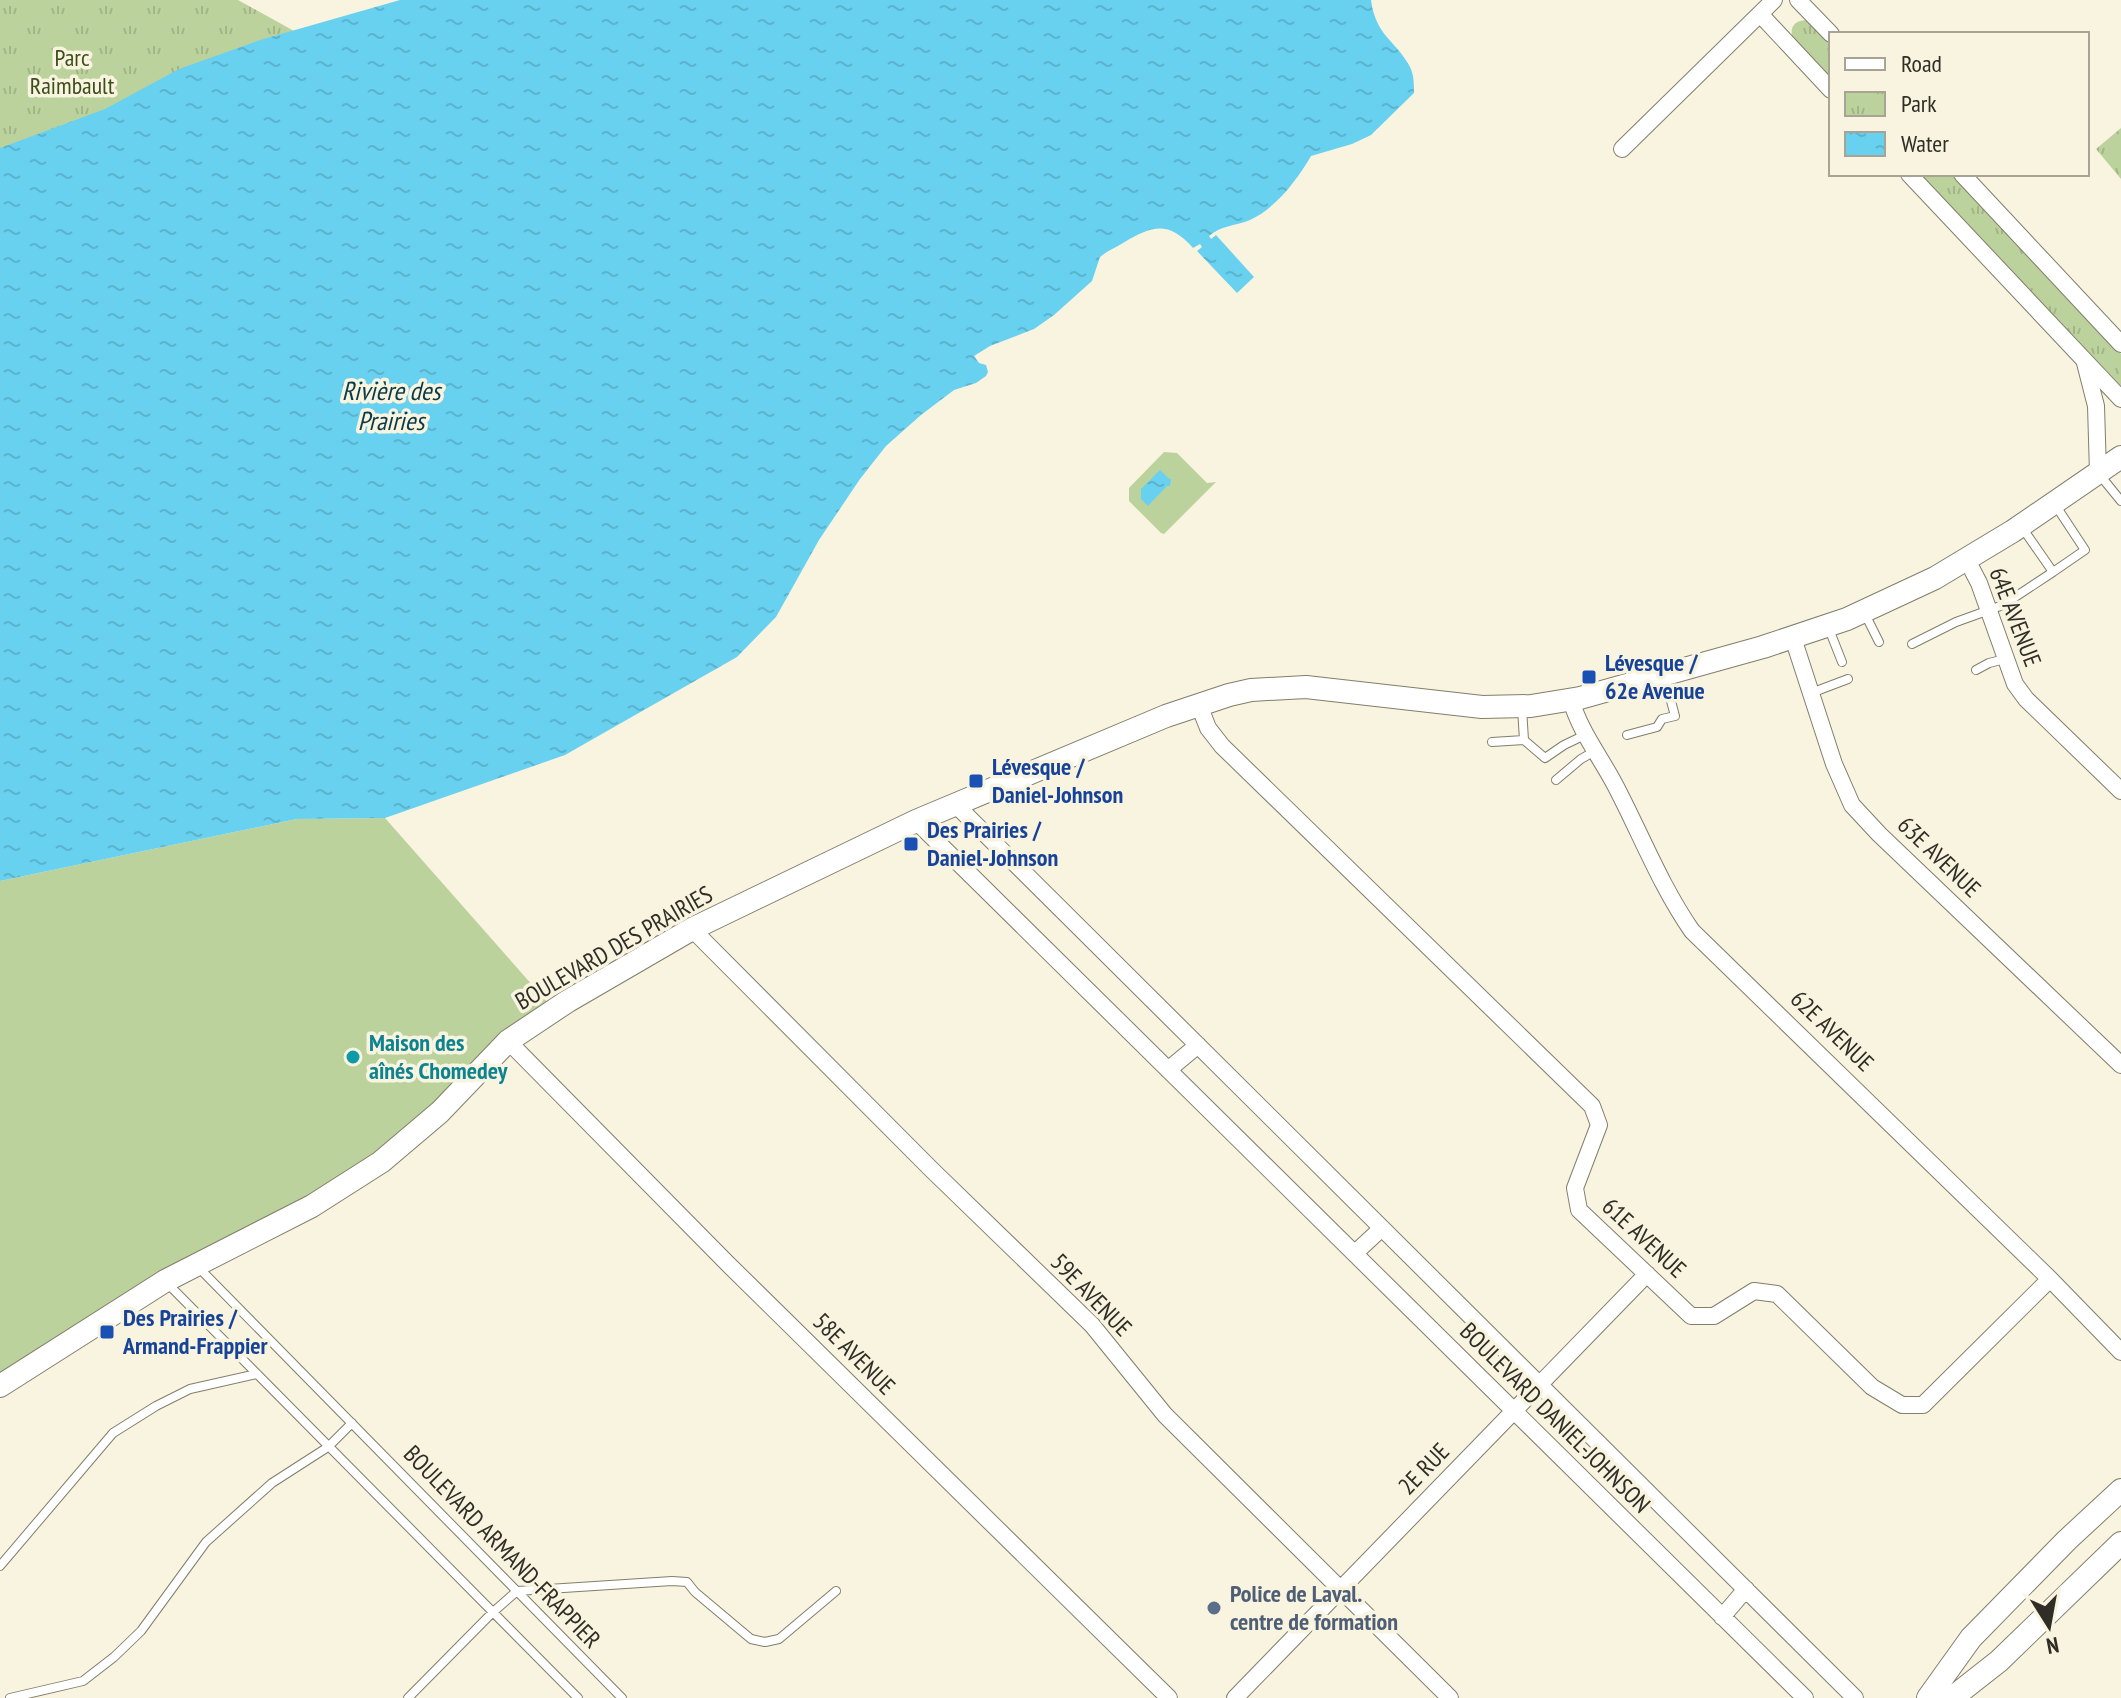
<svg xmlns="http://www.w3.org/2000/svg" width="2121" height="1698" font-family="'PT Sans Narrow',sans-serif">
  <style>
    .grass { fill: #bbd29c }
    .park { fill: url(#park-tufts) }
    .water { fill: url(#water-ripples) }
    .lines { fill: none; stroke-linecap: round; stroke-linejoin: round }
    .service-casing { stroke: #827e6c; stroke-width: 10 }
    .minor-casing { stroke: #827e6c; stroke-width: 18 }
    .tertiary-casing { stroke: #827e6c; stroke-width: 24 }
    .service { stroke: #fff; stroke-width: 8 }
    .minor { stroke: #fff; stroke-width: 16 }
    .tertiary { stroke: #fff; stroke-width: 22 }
    .transit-dot { fill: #1a4fb4; stroke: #f8f4e0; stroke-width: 3 }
    .culture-dot { fill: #0f9aa8; stroke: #f8f4e0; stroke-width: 3 }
    .service-dot { fill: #5c6f8a; stroke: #f8f4e0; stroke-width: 3 }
    .labels { text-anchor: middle; stroke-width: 7; stroke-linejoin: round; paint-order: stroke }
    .park-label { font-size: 24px; fill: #3b4e19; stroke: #f8f4e0 }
    .street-label { font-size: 24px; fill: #2f2d25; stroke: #f8f4e0 }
    .transit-label { font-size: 24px; font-weight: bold; fill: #164399; stroke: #f8f4e0; text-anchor: start }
    .culture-label { font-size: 24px; font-weight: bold; fill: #0d838f; stroke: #f8f4e0; text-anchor: start }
    .service-label { font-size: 24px; font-weight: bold; fill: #4e5e75; stroke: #f8f4e0; text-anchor: start }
    .water-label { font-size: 26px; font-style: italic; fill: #0a3b48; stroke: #f8f4e0 }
  </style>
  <defs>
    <pattern id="park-tufts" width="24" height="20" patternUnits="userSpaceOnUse" patternTransform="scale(2)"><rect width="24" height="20" fill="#bbd29c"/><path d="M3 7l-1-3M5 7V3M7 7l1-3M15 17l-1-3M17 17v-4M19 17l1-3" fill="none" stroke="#a1b586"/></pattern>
    <pattern id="water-ripples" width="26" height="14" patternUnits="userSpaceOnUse" patternTransform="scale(2)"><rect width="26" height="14" fill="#69d1f0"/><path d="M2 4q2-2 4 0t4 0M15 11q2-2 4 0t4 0" fill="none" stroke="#5bb4ce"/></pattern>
  </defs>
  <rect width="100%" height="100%" fill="#f8f4e0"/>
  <path class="grass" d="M1164 452 1177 453 1207 483 1216 482 1164 534 1161 533 1129 501V488Z
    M385 818 548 1003 381 1162 0 1374V881L297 819Z"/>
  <path class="park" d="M0 0H238L294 31 194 86 0 168Z
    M1806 20 1810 22 1831 44V80L1792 36C1790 25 1796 21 1806 20Z
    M2121 128V179L2096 149Z
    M1919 174H1953L2121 354V389Z"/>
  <path class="water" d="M400 0H1371C1376 37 1396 40 1410 67 1414 75 1414 84 1414 93L1371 135 1352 144 1311 156C1297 180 1276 208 1250 220 1236 226 1221 225 1209 236L1211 239 1216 235 1254 277 1237 293 1197 251 1202 247 1200 244 1193 248C1168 220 1152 226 1123 243 1115 248 1107 251 1100 257L1092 281 1054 315 1034 329 990 346 974 356 979 363 986 365 988 372 986 376 976 383 954 390 921 415 886 446 860 479 819 540 776 617 737 657 565 755 385 818 297 819 0 881V148L105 109 179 69 260 40Z
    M1160 470 1168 478 1171 479 1170 486H1167L1148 506 1141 499V489Z"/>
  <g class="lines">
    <g class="service-casing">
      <path id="service" d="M2099 474 2121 501
        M2053 572 2085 550 2054 503
        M1865 614 1879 642
        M1829 629 1842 662
        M1912 644 1956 622 2003 605 2053 572 2021 526
        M1976 670 1989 663 2005 659
        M1811 693 1848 679
        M1522 708 1524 740 1545 758 1564 745 1585 735
        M1627 735 1657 727 1662 719 1675 716 1664 675
        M1492 742 1524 740
        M1556 780 1581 759 1595 751
        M199 1268 622 1698
        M166 1282 578 1698
        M0 1566 113 1433 156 1406 190 1389 257 1374
        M10 1698 83 1681 114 1657 141 1631 206 1542 272 1483 328 1447 352 1423
        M408 1698 492 1613 517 1591 672 1581 687 1582 695 1592 751 1639 765 1642 779 1639 836 1591"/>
    </g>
    <g class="minor-casing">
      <path id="minor" d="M1798 0 1831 34
        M1760 14 1831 90
        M1622 149 1774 0
        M1909 174 2121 399
        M1962 174 2121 344
        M2085 363 2096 406 2098 473
        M1967 560 1979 583 2015 684 2026 699 2121 791
        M1793 638 1834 764 1852 805 1879 834 2121 1065
        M1571 700C1580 731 1599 755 1614 783 1640 832 1660 885 1692 931L2050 1279 2121 1352
        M1199 705 1208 728 1222 746 1592 1106 1599 1125 1575 1188 1579 1210 1691 1316H1714L1754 1291 1777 1294 1872 1387 1902 1405H1923L2050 1279
        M955 804 1855 1698
        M916 821 1805 1698
        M692 929 931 1169 1092 1325 1165 1415 1450 1698
        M508 1041 727 1263 1169 1698
        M1168 1070 1198 1045
        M1355 1253 1382 1228
        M1722 1617 1746 1589
        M1235 1698 1647 1274"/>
    </g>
    <g class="tertiary-casing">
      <path id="tertiary" d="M0 1386 165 1281 312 1206 381 1162 440 1112 508 1041 568 1001 692 929 916 821 1166 716 1229 695 1251 690 1306 687 1482 707 1531 706 1580 698 1763 647 1847 619 1935 578 2013 531 2121 457
        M1928 1698 1971 1638 2067 1540 2121 1490
        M1952 1698 1999 1661 2121 1543"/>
    </g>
    <use href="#service" class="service"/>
    <use href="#minor" class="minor"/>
    <use href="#tertiary" class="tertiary"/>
  </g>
  <g class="transit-dot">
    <rect x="1581" y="669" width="16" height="16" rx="4"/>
    <rect x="968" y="773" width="16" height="16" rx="4"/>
    <rect x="903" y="836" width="16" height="16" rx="4"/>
    <rect x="99" y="1324" width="16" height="16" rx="4"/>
  </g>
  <circle class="culture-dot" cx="353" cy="1057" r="8"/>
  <circle class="service-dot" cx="1214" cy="1608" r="8"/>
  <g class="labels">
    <g class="park-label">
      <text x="72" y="66">Parc<tspan x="72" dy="28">Raimbault</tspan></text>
    </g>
    <g class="street-label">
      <text transform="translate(2015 617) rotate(69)" y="8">64E AVENUE</text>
      <text transform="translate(1939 857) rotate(44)" y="8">63E AVENUE</text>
      <text transform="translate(614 948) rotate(-30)" y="8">BOULEVARD DES PRAIRIES</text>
      <text transform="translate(1832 1031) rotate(44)" y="8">62E AVENUE</text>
      <text transform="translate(1644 1238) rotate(43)" y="8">61E AVENUE</text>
      <text transform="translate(1091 1295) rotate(46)" y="8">59E AVENUE</text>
      <text transform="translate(854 1354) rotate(45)" y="8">58E AVENUE</text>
      <text transform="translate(1555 1418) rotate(45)" y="8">BOULEVARD DANIEL-JOHNSON</text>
      <text transform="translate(1424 1469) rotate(-46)" y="8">2E RUE</text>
      <text transform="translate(502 1547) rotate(46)" y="8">BOULEVARD ARMAND-FRAPPIER</text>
    </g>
    <g class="transit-label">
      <text x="1605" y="671">Lévesque /<tspan x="1605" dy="28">62e Avenue</tspan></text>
      <text x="992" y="775">Lévesque /<tspan x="992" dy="28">Daniel-Johnson</tspan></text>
      <text x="927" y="838">Des Prairies /<tspan x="927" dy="28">Daniel-Johnson</tspan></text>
      <text x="123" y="1326">Des Prairies /<tspan x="123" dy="28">Armand-Frappier</tspan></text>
    </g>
    <g class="culture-label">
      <text x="369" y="1051">Maison des<tspan x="369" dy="28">aînés Chomedey</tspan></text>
    </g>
    <g class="service-label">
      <text x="1230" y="1602">Police de Laval.<tspan x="1230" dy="28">centre de formation</tspan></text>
    </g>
    <g class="water-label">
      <text x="391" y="400">Rivière des<tspan x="391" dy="30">Prairies</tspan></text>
    </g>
  </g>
  <rect x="1829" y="32" width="260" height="144" fill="#f8f4e0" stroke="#a8a495" stroke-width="2"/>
  <rect x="1845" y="58" width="40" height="12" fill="#ffffff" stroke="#a8a495" stroke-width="2"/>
  <text x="1901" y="72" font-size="24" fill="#2f2d25">Road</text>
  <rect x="1845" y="92" width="40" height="24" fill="url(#park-tufts)" stroke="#a8a495" stroke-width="2"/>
  <text x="1901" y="112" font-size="24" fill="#2f2d25">Park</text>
  <rect x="1845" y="132" width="40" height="24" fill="url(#water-ripples)" stroke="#a8a495" stroke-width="2"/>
  <text x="1901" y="152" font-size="24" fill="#2f2d25">Water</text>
  <g transform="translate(2049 1626) rotate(169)" stroke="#f8f4e0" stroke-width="6" paint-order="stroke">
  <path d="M0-6L14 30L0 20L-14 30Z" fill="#2f2d25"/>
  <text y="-12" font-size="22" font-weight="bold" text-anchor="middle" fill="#2f2d25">N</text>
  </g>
</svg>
